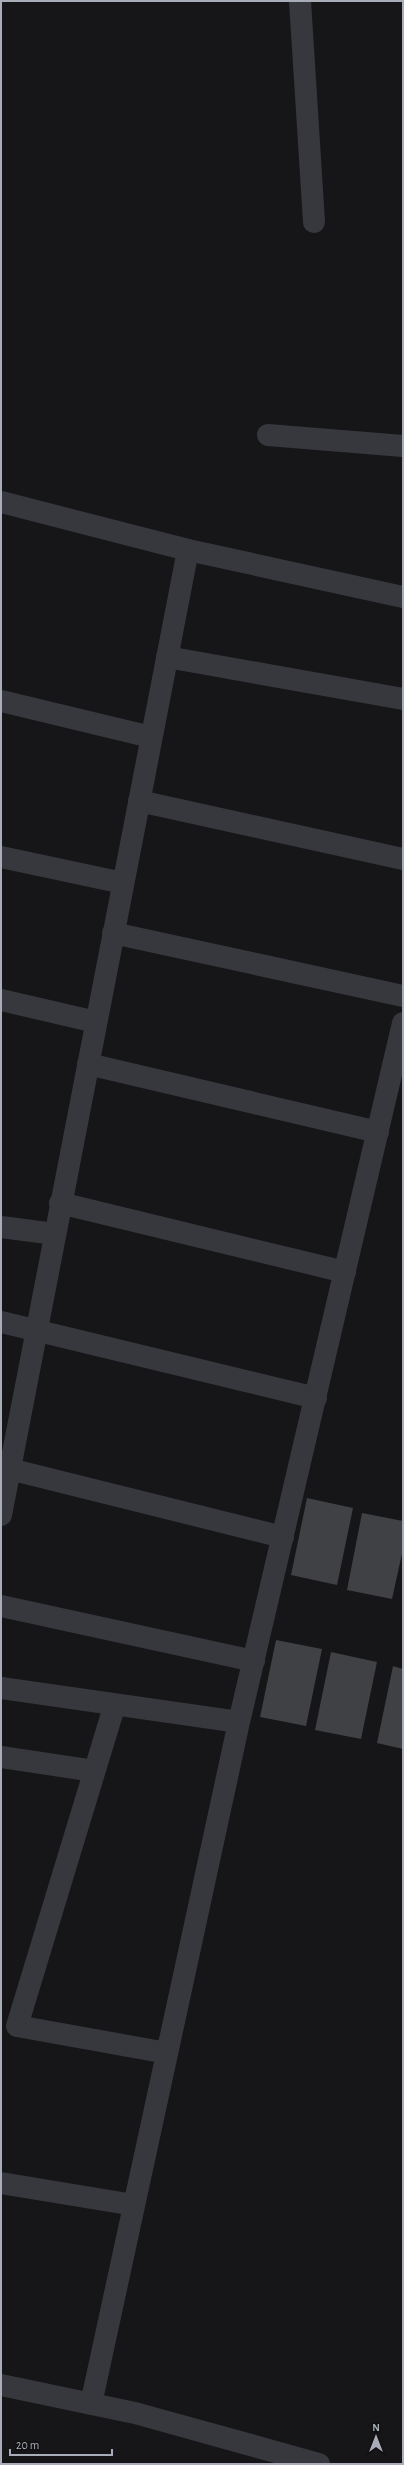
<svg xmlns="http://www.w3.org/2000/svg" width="404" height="2465" font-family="'Alegreya Sans',sans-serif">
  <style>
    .building { fill: #404145 }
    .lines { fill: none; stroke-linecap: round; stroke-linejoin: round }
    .minor { stroke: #37383d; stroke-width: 22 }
    .tertiary { stroke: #37383d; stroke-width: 22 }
  </style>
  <rect width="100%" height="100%" fill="#161618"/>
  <path class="building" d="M307 1498 353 1508 337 1585 291 1575Z
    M362 1513 403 1521V1549L392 1599 347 1590Z
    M276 1640 322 1649 306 1726 260 1717Z
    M331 1652 377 1662 361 1739 315 1730Z
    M393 1666 403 1669V1749L377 1743Z"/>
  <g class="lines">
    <path class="minor" d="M300 1 314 222
      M268 435 403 446
      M167 657 403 699
      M1 701 151 737
      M139 801 403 859
      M1 857 123 883
      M113 933 403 996
      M1 1000 96 1022
      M88 1064 378 1132
      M60 1203 345 1272
      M1 1227 55 1234
      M1 1322 316 1398
      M1 1467 283 1537
      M1 1515 188 550
      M1 1606 254 1661
      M1 1688 239 1722 91 2404
      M115 1704 17 2026 167 2053
      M239 1722 403 1023
      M1 1757 94 1771
      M1 2183 134 2205
      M1 2385 135 2413 319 2464"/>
    <path class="tertiary" d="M1 502 188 550 403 597"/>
  </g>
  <rect width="404" height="2465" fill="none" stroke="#a8adb8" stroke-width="4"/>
  <g transform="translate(376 2437)" stroke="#111113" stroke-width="3" paint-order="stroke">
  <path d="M0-3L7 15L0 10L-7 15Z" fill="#a8adb8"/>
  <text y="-6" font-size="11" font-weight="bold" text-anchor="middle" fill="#a8adb8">N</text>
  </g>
  <path d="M10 2449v6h102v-6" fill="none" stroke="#a8adb8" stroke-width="2"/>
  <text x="16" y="2449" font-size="12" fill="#a8adb8" stroke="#111113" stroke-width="3" paint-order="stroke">20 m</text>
</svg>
